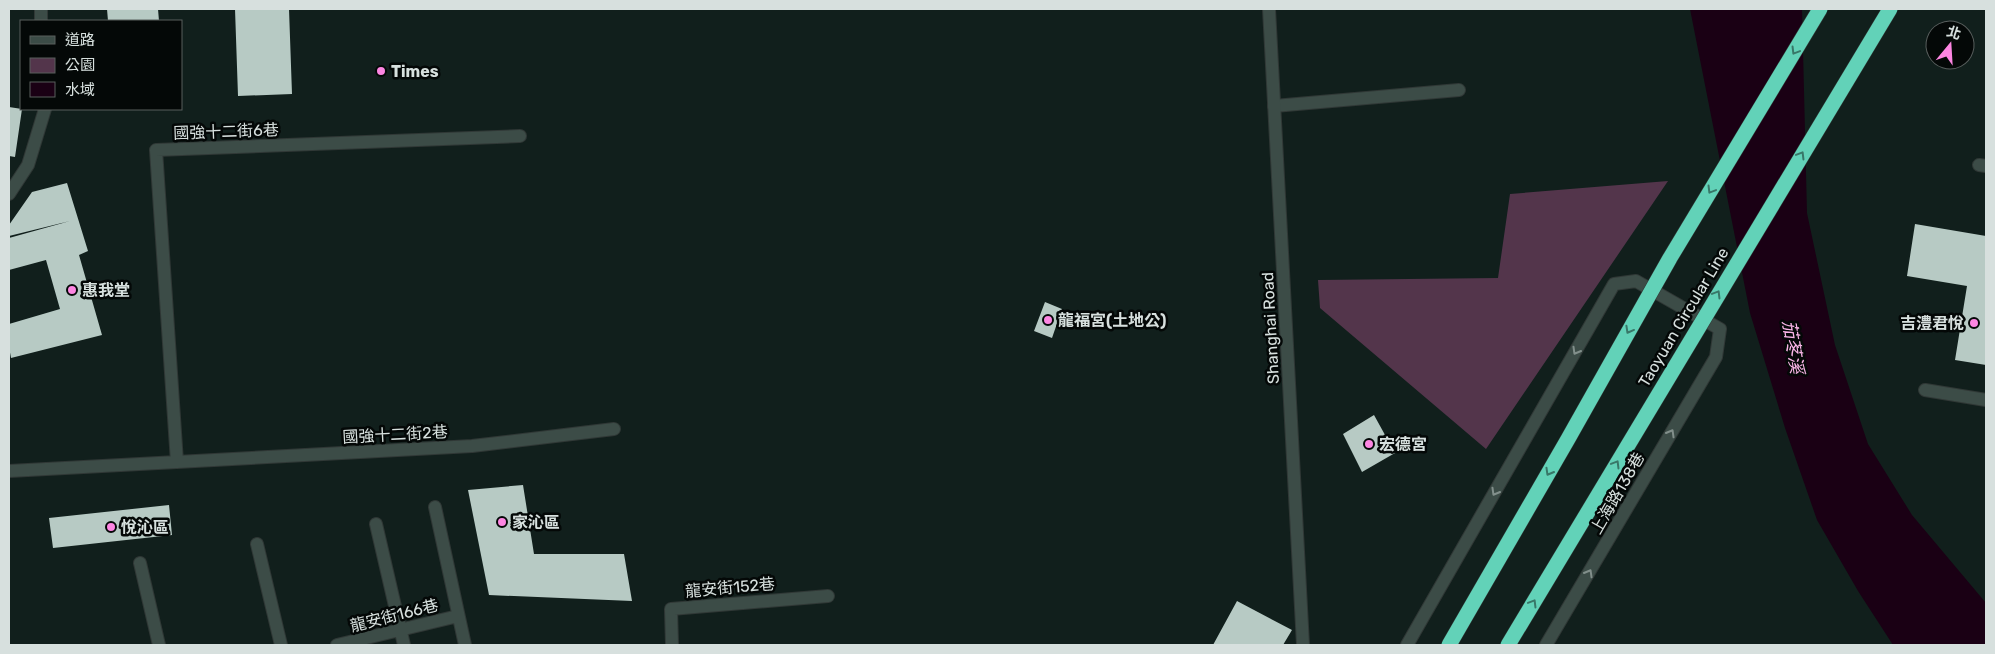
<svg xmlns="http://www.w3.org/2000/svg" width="1995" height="654" font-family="Rubik,'Noto Sans TC',sans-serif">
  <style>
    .green { fill: #53354b }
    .water { fill: #1a0014 }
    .building { fill: #b7cac4 }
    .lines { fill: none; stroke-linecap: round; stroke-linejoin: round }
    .service-casing { stroke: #303836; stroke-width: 14 }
    .minor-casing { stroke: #303836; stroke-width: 14 }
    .service { stroke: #3c4c47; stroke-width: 12 }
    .minor { stroke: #3c4c47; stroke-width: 12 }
    .motorway-bridge-casing { stroke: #303836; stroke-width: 16; stroke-linecap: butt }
    .motorway-bridge { stroke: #62d2b8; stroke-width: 15 }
    .oneway { stroke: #387768 }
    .oneway2 { stroke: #828f8b }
    .poi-dot { fill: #fd86e2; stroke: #040807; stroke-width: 2 }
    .labels { text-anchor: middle; stroke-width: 5; stroke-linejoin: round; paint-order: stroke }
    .poi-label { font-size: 16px; font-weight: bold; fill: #d7e0de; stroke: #040807; text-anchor: start }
    .street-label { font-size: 16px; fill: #d7e0de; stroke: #040807 }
    .water-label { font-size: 18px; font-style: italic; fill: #f9b5e7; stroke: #040807 }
  </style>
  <rect width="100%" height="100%" fill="#111f1c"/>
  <path class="green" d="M1668 181 1486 449 1320 308 1318 280 1498 278 1510 194Z"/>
  <path class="water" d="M1690 9H1802L1807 213 1835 345 1868 444 1912 515 1986 603V645H1893L1858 591 1817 520 1785 428 1750 313Z"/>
  <path class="building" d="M107 9H158L159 21H108Z
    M235 9H289L292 94 238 96Z
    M9 107 22 109 15 157 9 156Z
    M67 183 88 251 79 255 102 335 11 358 9 347V324L60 309 46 260 9 270V238L70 221 9 236V225L32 192Z
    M1915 224 1986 236V365L1955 360 1967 286 1907 276Z
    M1045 302 1062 309 1052 338 1034 331Z
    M1374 415 1395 453 1362 472 1343 434Z
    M523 485 534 554H624L632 601 489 595 468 490Z
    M169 505 172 535 53 548 49 518Z
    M1237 601 1292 630 1283 645H1213Z"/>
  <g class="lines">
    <g class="service-casing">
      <path id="service" d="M41 9V21
        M1274 106 1459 90
        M1979 165 1986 166
        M9 194 28 165 45 109
        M1925 390 1986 400
        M177 462 156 150 520 136
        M9 471 472 446 614 429
        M435 507 465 645
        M376 524 404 645
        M257 544 281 645
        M140 563 159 645
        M337 645 458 616
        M672 645 671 609 828 596
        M1407 645 1614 284 1636 281 1720 329 1716 357 1546 645"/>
    </g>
    <g class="minor-casing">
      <path id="minor" d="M1269 9 1303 645"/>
    </g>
    <use href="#service" class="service"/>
    <use href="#minor" class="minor"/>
    <g class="motorway-bridge-casing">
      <path id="motorway-bridge" d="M1449 645 1568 439 1670 258 1820 9
        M1508 645 1890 9"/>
    </g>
    <use href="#motorway-bridge" class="motorway-bridge"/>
  </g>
  <defs><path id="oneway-chevron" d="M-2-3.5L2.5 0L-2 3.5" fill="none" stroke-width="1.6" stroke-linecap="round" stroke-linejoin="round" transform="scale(1.25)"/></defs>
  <g class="oneway">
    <use href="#oneway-chevron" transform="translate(1795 51) rotate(121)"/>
    <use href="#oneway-chevron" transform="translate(1801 155) rotate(-59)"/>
    <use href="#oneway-chevron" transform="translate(1711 190) rotate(121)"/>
    <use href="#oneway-chevron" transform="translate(1717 294) rotate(-59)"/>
    <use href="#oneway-chevron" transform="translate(1629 330) rotate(119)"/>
    <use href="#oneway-chevron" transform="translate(1616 464) rotate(-59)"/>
    <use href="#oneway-chevron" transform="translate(1549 472) rotate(120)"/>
    <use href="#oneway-chevron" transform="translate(1533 603) rotate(-59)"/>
  </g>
  <g class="oneway2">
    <use href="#oneway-chevron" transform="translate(1576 351) rotate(120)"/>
    <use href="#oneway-chevron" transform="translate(1671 433) rotate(-60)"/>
    <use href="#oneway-chevron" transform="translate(1495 492) rotate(120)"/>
    <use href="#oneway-chevron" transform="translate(1589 573) rotate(-60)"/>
  </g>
  <g class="poi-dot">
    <circle cx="381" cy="71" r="5"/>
    <circle cx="72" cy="290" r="5"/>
    <circle cx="1048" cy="320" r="5"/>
    <circle cx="1974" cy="323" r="5"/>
    <circle cx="1369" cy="444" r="5"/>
    <circle cx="502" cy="522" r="5"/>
    <circle cx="111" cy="527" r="5"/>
  </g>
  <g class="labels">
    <g class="poi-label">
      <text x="391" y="77">Times</text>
      <text x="82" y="296">惠我堂</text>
      <text x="1058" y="326">龍福宮(土地公)</text>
      <text x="1964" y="329" text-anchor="end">吉澧君悅</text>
      <text x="1379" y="450">宏德宮</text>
      <text x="512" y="528">家沁區</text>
      <text x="121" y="533">悅沁區</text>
    </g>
    <g class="street-label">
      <text transform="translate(226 131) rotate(-2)" y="6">國強十二街6巷</text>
      <text transform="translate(1683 317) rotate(-59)" y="6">Taoyuan Circular Line</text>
      <text transform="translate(1270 328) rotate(-93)" y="6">Shanghai Road</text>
      <text transform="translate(395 434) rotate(-3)" y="6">國強十二街2巷</text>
      <text transform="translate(1617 493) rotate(-60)" y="6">上海路138巷</text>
      <text transform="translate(730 587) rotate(-5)" y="6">龍安街152巷</text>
      <text transform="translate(394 615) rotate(-14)" y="6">龍安街166巷</text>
    </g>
    <g class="water-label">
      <text transform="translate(1793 347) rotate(81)" y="6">茄苳溪</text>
    </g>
  </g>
  <rect width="1995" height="654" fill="none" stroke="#d7e0de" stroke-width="20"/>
  <rect x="20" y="20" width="162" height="90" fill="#040807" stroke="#585e5d"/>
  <rect x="30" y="36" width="25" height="8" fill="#3c4c47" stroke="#585e5d"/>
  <text x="65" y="45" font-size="15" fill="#d7e0de">道路</text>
  <rect x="30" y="58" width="25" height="15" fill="#53354b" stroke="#585e5d"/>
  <text x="65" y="70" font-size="15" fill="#d7e0de">公園</text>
  <rect x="30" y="82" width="25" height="15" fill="#1a0014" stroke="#585e5d"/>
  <text x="65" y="95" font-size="15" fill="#d7e0de">水域</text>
  <g transform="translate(1950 45) rotate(18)"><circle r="24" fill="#040807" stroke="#585e5d"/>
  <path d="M0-4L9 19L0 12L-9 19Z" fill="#fd86e2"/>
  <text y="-8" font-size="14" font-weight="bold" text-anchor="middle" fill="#d7e0de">北</text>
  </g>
</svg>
